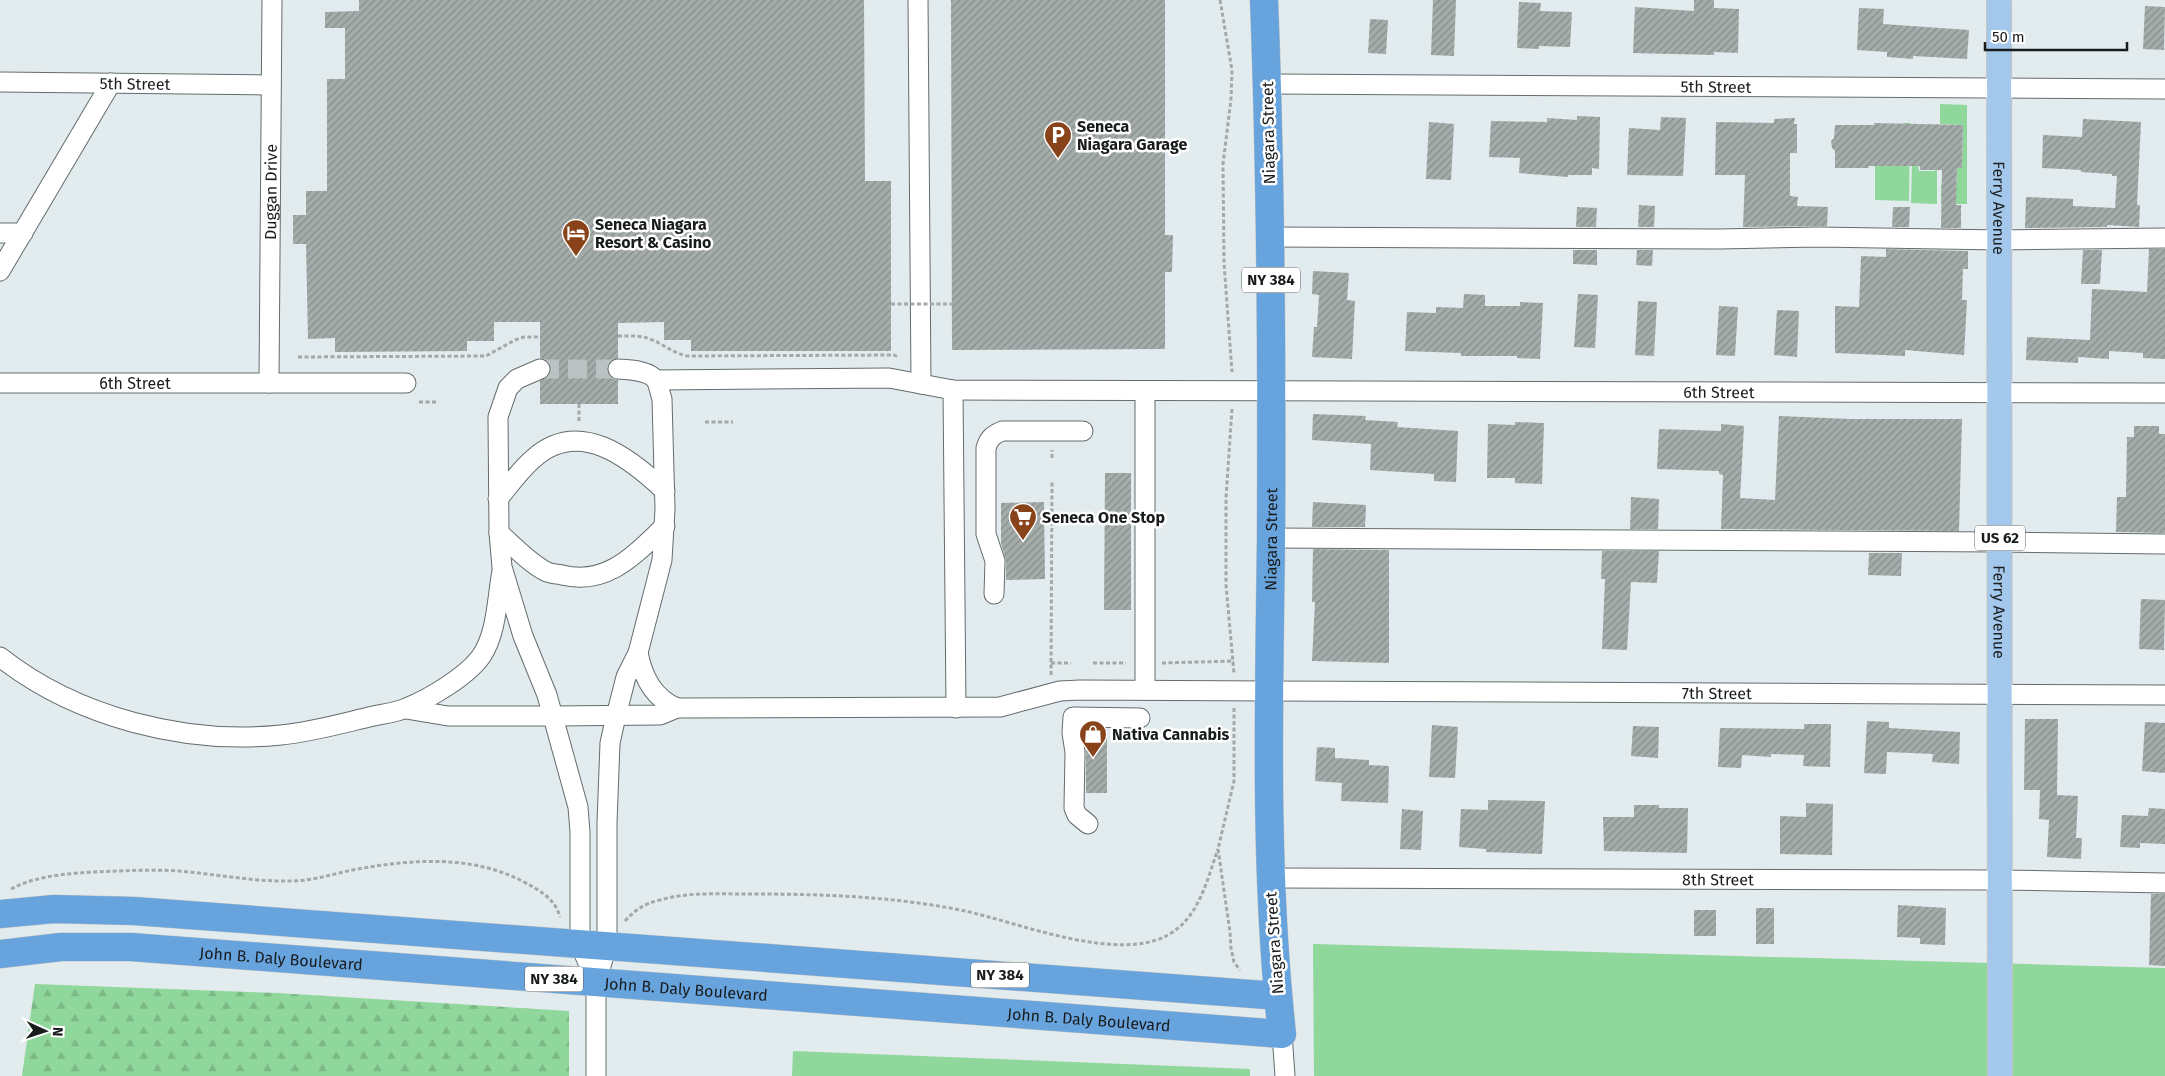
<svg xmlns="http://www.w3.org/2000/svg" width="2165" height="1076" font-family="'Fira Sans',sans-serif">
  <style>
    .green { fill: #8fd79b }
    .forest { fill: url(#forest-firs) }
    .building { fill: url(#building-hatch) }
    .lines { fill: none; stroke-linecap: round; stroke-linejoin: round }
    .minor-tunnel { stroke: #bac2c3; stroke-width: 19; stroke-dasharray: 19 9; stroke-linecap: butt }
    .minor-casing { stroke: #646c6e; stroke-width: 21 }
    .major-casing { stroke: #c3c4c4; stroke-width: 26 }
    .highway-casing { stroke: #c3c4c4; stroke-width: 29 }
    .path { stroke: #a2a9ab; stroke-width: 3; stroke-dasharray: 4 2.5; stroke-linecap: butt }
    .minor { stroke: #fff; stroke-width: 19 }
    .major { stroke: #a4c8eb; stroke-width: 24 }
    .highway { stroke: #67a3dd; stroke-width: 28 }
    .path-bridge { stroke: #a2a9ab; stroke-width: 3; stroke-dasharray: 4 2.5; stroke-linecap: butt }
    .labels { text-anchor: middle; stroke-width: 5; stroke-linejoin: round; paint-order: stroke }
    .shield { fill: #fff; stroke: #5e6061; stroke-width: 1 }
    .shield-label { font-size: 15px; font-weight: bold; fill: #191c1d }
    .street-label { font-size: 16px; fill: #191c1d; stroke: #fff }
    .poi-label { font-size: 16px; font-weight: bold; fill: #191c1d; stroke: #fff; text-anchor: start }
  </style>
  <defs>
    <pattern id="forest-firs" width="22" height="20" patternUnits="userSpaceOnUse" patternTransform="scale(1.25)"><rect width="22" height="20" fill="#8fd79b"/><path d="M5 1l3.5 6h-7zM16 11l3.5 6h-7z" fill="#7bb885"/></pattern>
    <pattern id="building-hatch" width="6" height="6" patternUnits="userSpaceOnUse" patternTransform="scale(1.25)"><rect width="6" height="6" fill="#a5adab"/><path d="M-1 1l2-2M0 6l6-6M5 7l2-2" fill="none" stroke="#868c8b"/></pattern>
  </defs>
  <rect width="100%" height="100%" fill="#e2ebed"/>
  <path class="green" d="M1940 104 1967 105V204H1941V184L1957 183V168L1962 167 1963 125 1940 124Z
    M1903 123H1910L1909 201 1875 200V166H1903Z
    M1912 164H1918L1919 171H1935V164H1937V204L1911 203Z
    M1313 944 2165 968V1076H1314Z
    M793 1051 1250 1069V1076H792Z"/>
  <path class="forest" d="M35 984 277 993 569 1011V1076H22Z"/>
  <path class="building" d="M359 0H864L865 181H891V351H691V340H664V322L618 323V358L609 362 607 369 611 378 618 380V404H540V381L549 376 551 370 547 360 540 358V322H494V341H467V351L335 352V338L308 339 306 244H293V215H306V191H327V79H345V28H325V12L359 11Z
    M951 0H1165V235H1173L1172 272H1165V349L952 350Z
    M1433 0H1456L1454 56 1431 55Z
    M1694 0H1714V8L1739 9 1738 53 1714 52V55L1633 53 1635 7 1694 11Z
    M1519 2 1541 3 1540 11 1572 12 1570 47 1539 46V49L1517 48Z
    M2145 6 2165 7 2164 50 2143 49Z
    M1859 8 1884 9 1883 24 1969 30 1967 59 1913 56V59L1887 57V52L1857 50Z
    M1370 19 1388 20 1386 54 1368 53Z
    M1577 116 1600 117 1599 169 1592 168V175H1568V177L1519 173 1520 158 1489 157 1491 121 1547 122V118L1577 120Z
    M1661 117 1686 118 1683 176 1627 175 1629 128 1660 130Z
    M1795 118 1794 124H1797V153H1790V196L1798 197 1797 206 1828 207 1827 226 1743 227 1745 175H1715L1716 122 1774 123V119Z
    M2083 119 2141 122 2137 205H2140L2139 227 2107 225V227L2025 228 2026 197 2073 199V206L2115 208 2117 176H2112V174L2081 172V170L2042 168 2043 135 2082 137Z
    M1429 122 1454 124 1451 180 1426 179Z
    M1874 123 1963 125 1962 168H1957L1956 205H1961V228H1941L1942 170H1920V166H1868L1869 168H1835V151L1832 148 1831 141 1834 138 1835 125H1874Z
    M1639 205 1655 206 1654 227H1638Z
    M1577 207 1597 208 1596 227H1576Z
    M1893 207H1910L1909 227H1892Z
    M1886 249 1968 251V269H1963L1962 300H1967L1964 355 1905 350V356L1835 353V306L1859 307 1861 256 1886 257Z
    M2149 249H2165V359L2143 358V353L2109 351V359L2078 357V363L2026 360 2027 337 2090 340 2092 289 2147 292Z
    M1573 250H1597V265L1573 264Z
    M1637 250H1653L1652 266 1636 265Z
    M2083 250H2102L2100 284H2081Z
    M1313 271 1349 273 1347 300 1355 301 1352 359 1312 357 1314 327H1317L1319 295 1312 294Z
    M1464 294 1485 295V306H1520V302L1543 303 1540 359 1517 358V356H1461V353L1405 351 1407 312 1436 313V307L1463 308Z
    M1578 294 1598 295 1595 348 1574 347Z
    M1638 301 1657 302 1654 356 1635 355Z
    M1719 306 1738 307 1735 356 1716 355Z
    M1777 310 1799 311 1797 357 1774 355Z
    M1313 414 1366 416 1365 420 1398 422 1397 427 1458 431 1456 482 1434 481V474L1370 470 1371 444 1312 440Z
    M1779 416 1850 419H1962L1959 531 1721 529 1723 475 1719 474V471L1657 469 1659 429 1721 431V424L1744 426 1740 498 1775 500Z
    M1515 422 1544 423 1542 484 1515 483V478H1487L1488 424 1515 425Z
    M2134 426H2159V434H2165V533L2116 532 2117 497H2126L2127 437H2134Z
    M1105 473H1131V610H1104Z
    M1631 497 1659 499 1658 529H1630Z
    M1044 502 1045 579 1006 580V561L1001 543V503Z
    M1313 502 1366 505 1365 527H1312Z
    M1313 549 1389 550V663L1312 661 1315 602H1312Z
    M1602 551H1659L1657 583 1631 582 1627 650 1602 649 1605 579H1601Z
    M1869 553H1902L1901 576 1868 575Z
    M2141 599 2165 600 2164 650 2139 649Z
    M2025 719H2058L2057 795 2078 796 2076 838H2082L2081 859 2047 857 2049 820 2039 819 2040 790H2024Z
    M1867 721 1889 722V728L1960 732 1959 764 1932 762 1933 754 1887 752 1886 774 1864 773Z
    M2145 722 2165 723V773L2142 771Z
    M1804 724H1831L1830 767 1803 766 1804 755 1771 754V757L1742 755 1741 768 1718 767 1720 728 1804 729Z
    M1432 725 1458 727 1455 778 1429 777Z
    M1633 726 1659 727 1658 758 1631 756Z
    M1084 728 1107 729V793H1086V752Z
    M1317 747 1335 748V758L1369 760V765L1389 766 1388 803 1341 801 1342 783 1315 781Z
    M1488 800 1545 801 1542 854 1486 852V849L1459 847 1461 809 1488 810Z
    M1806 803 1833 804 1832 855 1780 854V816L1806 817Z
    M1634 805H1659V808H1688L1687 853 1604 851 1603 817H1634Z
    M2149 808 2165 809V844L2140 843V848L2120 847 2122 815 2148 816Z
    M1402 809 1423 811 1421 850 1400 849Z
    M2151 894H2165V966L2149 965Z
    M1898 905 1946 908 1945 945 1920 944V938L1897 937Z
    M1756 908H1774V944H1756Z
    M1694 910H1716V936H1694Z"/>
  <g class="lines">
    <path class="minor-tunnel" d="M540 369H618"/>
    <g class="minor-casing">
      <g id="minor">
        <path d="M918 0 921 384"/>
        <path id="s1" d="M0 82 271 85"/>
        <path id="s2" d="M1267 84 2165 89"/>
        <path d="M0 233H23"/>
        <path d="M1270 237 1719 239 1819 237 2000 240 2165 238"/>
        <path d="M0 271 111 83"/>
        <path d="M540 369 517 379 508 388 498 417 499 533 502 567 523 636 547 695 578 807 580 832V944L596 982"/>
        <path id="s3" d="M656 380 889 378 953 390 2165 393"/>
        <path id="s4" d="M0 383H406"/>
        <path id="s5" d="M269 383 272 0"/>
        <path d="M953 390 956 708"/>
        <path d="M498 499C509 486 520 470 533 459 579 417 630 458 665 491"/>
        <path d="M499 533C514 546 529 563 547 572 552 574 558 574 562 575 608 586 635 554 665 526"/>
        <path d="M1271 538 2000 542 2165 544"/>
        <path d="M994 594 995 561 986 534V448C989 438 993 435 1002 431H1083"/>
        <path d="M638 653C643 677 653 698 677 708"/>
        <path d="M0 657C76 717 185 745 281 735 311 732 340 724 369 717 381 714 395 713 406 708 429 699 469 675 482 655 497 632 497 598 502 571"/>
        <path d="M1145 690V391"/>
        <path id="s6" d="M406 709 448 716H553L660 715 677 708 1000 707 1060 691 1080 690 2165 695"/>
        <path d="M1088 824 1077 815 1074 808 1075 752 1072 733 1073 717 1140 718"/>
        <path id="s7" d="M1270 878 2000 880 2165 883"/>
        <path d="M1282 1034 1285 1076"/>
        <path d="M596 1076V982L607 946V823L610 743 616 716 626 677 638 653 662 560 665 509 662 399C660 394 659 385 656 380 648 370 630 370 618 369"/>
      </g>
    </g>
    <g class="major-casing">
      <g id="major">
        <path id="s8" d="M1999 0 2000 1076"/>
      </g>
    </g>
    <g class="highway-casing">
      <g id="highway">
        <path d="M0 914 54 909 134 911 1278 996"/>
        <path id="s9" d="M0 954 61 947H131L1282 1034C1264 870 1269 705 1271 540 1272 360 1271 180 1264 0"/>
      </g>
    </g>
    <path class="path" d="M1220 0 1232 70 1231 99 1223 164 1224 263 1232 372
      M618 336C629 336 640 335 650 339 663 344 673 353 687 356L894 355 898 357
      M298 357 486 356 515 340 524 337H540
      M419 402H438
      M579 404V423
      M1232 409 1226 498V585L1234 674
      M705 422H733
      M1052 458V450
      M1051 663H1071
      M1093 663H1126
      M1162 663 1234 661
      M1051 675 1052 480
      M1234 708V781L1218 849 1230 932 1231 948 1234 962 1240 970
      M11 889C35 876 65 874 92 872 121 871 149 869 178 871 216 874 254 882 291 881 314 881 335 873 358 869 413 859 473 855 524 882 541 891 555 899 560 917
      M625 921C636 909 644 904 660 900 688 892 718 894 747 894 821 894 893 896 965 911 1020 923 1117 963 1168 935 1199 918 1207 880 1218 849"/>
    <use href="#minor" class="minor"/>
    <use href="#major" class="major"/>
    <use href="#highway" class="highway"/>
    <path class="path-bridge" d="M891 304H952"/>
  </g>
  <defs>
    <g id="parking-pin" transform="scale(1.4375)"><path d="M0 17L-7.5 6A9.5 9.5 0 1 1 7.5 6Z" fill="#88431a" stroke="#fff"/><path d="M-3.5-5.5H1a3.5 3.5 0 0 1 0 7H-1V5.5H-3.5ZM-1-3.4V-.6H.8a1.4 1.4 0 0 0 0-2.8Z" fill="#fff"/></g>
    <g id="hotel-pin" transform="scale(1.4375)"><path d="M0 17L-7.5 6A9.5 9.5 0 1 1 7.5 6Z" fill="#88431a" stroke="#fff"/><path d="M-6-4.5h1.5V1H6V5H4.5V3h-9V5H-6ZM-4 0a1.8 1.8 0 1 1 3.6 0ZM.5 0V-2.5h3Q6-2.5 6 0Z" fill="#fff"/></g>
    <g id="supermarket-pin" transform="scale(1.4375)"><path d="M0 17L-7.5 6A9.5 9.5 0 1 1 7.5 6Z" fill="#88431a" stroke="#fff"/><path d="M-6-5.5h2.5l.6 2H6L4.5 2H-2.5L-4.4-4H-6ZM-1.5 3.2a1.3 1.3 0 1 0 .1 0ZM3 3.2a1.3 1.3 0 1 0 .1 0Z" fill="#fff"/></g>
    <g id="shop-pin" transform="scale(1.4375)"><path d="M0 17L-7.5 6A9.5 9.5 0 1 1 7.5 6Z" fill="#88431a" stroke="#fff"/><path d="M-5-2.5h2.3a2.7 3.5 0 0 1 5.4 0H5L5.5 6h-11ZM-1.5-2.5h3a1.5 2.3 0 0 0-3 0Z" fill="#fff"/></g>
  </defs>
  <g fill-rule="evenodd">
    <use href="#parking-pin" x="1058" y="135"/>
    <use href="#hotel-pin" x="576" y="233"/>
    <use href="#supermarket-pin" x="1023" y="517"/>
    <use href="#shop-pin" x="1093" y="734"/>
  </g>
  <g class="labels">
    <g class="shield">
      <rect x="1242" y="267.5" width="58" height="25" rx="4"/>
      <rect x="1975" y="525.5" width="50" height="25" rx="4"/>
      <rect x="971" y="962.5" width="58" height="25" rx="4"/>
      <rect x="525" y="966.5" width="58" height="25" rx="4"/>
    </g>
    <g class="shield-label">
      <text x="1271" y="285">NY 384</text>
      <text x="2000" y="543">US 62</text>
      <text x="1000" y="980">NY 384</text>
      <text x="554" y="984">NY 384</text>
    </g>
    <g class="street-label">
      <text dy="6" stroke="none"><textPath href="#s1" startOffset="135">5th Street</textPath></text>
      <text dy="6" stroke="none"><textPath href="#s2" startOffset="449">5th Street</textPath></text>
      <text transform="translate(1268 133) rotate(-91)" y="6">Niagara Street</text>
      <text dy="6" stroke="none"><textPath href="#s5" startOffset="191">Duggan Drive</textPath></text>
      <text dy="6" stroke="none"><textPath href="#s8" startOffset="208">Ferry Avenue</textPath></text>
      <text dy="6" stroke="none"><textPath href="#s4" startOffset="135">6th Street</textPath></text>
      <text dy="6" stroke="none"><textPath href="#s3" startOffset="1064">6th Street</textPath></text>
      <text dy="6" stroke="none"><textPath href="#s9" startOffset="1781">Niagara Street</textPath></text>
      <text dy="6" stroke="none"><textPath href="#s8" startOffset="612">Ferry Avenue</textPath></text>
      <text dy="6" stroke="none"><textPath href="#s6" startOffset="1315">7th Street</textPath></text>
      <text dy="6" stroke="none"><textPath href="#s7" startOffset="448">8th Street</textPath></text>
      <text transform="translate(1274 943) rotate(-94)" y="6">Niagara Street</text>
      <text dy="6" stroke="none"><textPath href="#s9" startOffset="282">John B. Daly Boulevard</textPath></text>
      <text dy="6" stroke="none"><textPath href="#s9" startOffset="688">John B. Daly Boulevard</textPath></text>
      <text dy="6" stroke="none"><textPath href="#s9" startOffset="1092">John B. Daly Boulevard</textPath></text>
    </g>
    <g class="poi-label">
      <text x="1077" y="132">Seneca<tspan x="1077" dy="18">Niagara Garage</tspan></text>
      <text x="595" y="230">Seneca Niagara<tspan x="595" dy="18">Resort &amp; Casino</tspan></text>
      <text x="1042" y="523">Seneca One Stop</text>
      <text x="1112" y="740">Nativa Cannabis</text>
    </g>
  </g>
  <g transform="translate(45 1031) rotate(93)" stroke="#ffffff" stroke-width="4" paint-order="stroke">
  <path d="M0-4L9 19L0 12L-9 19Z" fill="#191c1d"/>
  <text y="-8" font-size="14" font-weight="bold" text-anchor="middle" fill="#191c1d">N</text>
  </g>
  <path d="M1985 42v8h142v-8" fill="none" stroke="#191c1d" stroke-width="2.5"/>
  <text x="1992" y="42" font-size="15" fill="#191c1d" stroke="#ffffff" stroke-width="4" paint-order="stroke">50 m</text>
</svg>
